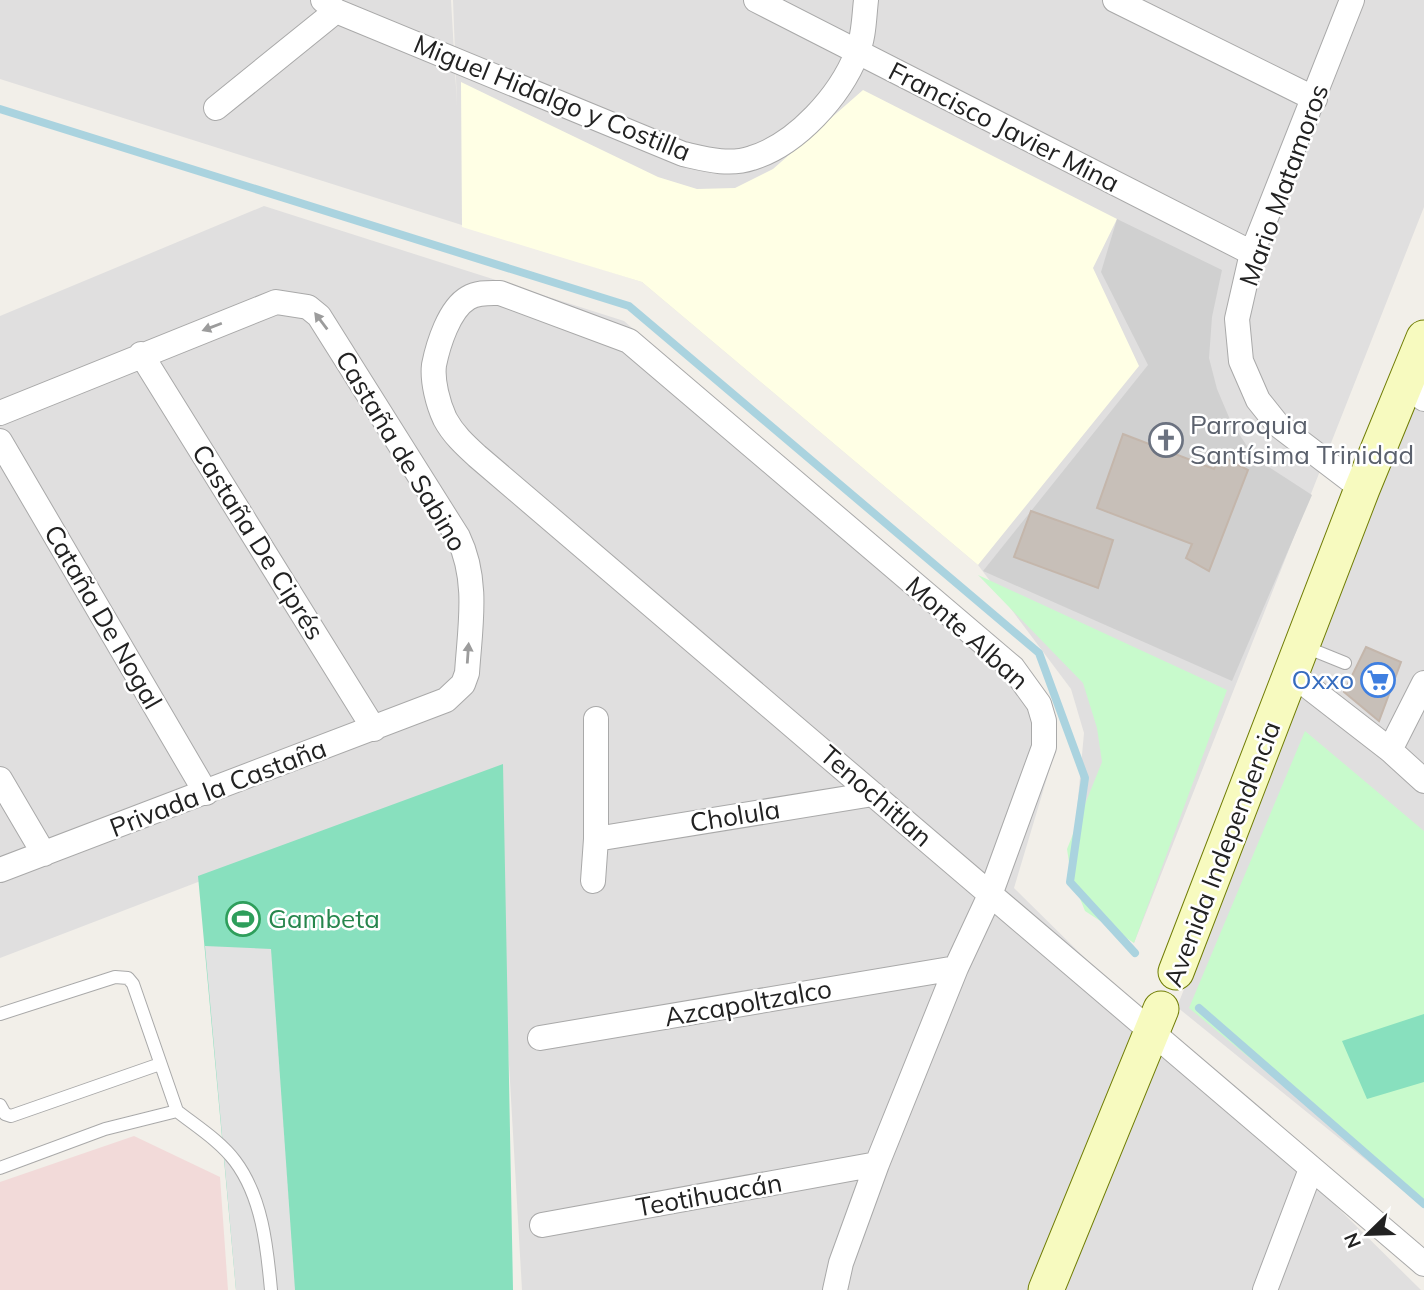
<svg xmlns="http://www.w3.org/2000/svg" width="1424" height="1290" font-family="Mulish,sans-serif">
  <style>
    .residential { fill: #e0dfdf }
    .commercial { fill: #f2dad9 }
    .education { fill: #ffffe5 }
    .religious { fill: #d0d0d0 }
    .park { fill: #c8facc }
    .pitch { fill: #88e0be }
    .parking { fill: #e2e2e2 }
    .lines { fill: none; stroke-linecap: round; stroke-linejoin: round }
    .stream { stroke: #aad3df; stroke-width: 8 }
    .building { fill: #c7bfb8; stroke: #c4b6ab; stroke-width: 2 }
    .lane-casing { stroke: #a9a9a9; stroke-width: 14 }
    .street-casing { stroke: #a9a9a9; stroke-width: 26 }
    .secondary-casing { stroke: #707d05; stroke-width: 37 }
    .lane { stroke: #fff; stroke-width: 12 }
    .street { stroke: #fff; stroke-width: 24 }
    .secondary { stroke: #f7fabf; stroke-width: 35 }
    .oneway { fill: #9c9c9c }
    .labels { text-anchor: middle; stroke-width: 5; stroke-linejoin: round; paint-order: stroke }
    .street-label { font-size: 26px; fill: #222; stroke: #fff }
    .worship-label { font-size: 26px; fill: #5b616d; stroke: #fff; text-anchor: start }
    .shop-label { font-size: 26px; fill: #366cbe; stroke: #fff; text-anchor: end }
    .leisure-label { font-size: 26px; fill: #27864d; stroke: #fff; text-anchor: start }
  </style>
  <rect width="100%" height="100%" fill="#f2efe9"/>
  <path class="residential" d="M0 0H451L457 105 453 0H1424V207L1134 943 1071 876 1084 733 1071 689 978 565 642 282 0 79Z
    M264 206 624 321 1015 656 1050 768 1014 888 1421 1290H522L492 769 0 958V316Z
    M1424 381V1207L1177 1007Z"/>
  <path class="commercial" d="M134 1136 220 1177 228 1290H0V1182Z"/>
  <path class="education" d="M461 82 658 177 697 189 735 188 773 169 863 90 1117 219 1093 268 1139 366 978 565 642 282 462 227Z"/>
  <path class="religious" d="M1117 219 1222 270 1212 317 1209 358 1217 389 1231 422 1255 458 1312 495 1232 681 983 571 1148 365 1101 272Z"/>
  <path class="park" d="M978 575 1227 690 1134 943 1085 911 1071 876 1067 849 1102 762 1097 728 1083 683Z
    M1305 731 1424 831V1201L1189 1008Z"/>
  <path class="pitch" d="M503 764 513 1290H236L198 876Z
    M1424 1014V1082L1367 1099 1342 1041Z"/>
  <path class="parking" d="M205 946 271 949 295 1290H236Z"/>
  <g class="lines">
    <path class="stream" d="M0 109 629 306 1039 653 1085 778 1070 882 1135 953
      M1199 1008 1424 1204"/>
  </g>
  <path class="building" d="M1123 434 1214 469 1220 455 1248 470 1209 571 1186 558 1192 544 1097 508Z
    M1031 511 1113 540 1098 588 1014 557Z
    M1366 647 1401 662 1379 721 1344 692Z"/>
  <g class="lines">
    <g class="lane-casing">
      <path id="lane" d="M1303 646 1345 663
        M0 1014 115 977 128 978 133 984 177 1111
        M0 1105 5 1114 11 1116 160 1064
        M0 1168 105 1129 177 1111C196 1126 220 1141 235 1161 262 1197 267 1246 271 1290"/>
    </g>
    <g class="street-casing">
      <path id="street" d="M323 0 336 11 683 154C705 159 729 166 752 158 797 144 840 96 857 53 864 38 864 17 866 0
        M756 0 1252 253
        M1115 0 1315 99
        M1352 0 1252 253 1237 319 1241 361 1258 400 1278 425 1362 489
        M216 108 336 11
        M141 354 374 729
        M1406 385 1424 399
        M0 413 276 302 308 307 319 316 458 537C479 580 470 627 467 673L463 684 446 700 0 870
        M0 441 206 793
        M1292 674 1390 750 1424 781
        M1390 750 1424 683
        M0 779 44 854
        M596 839 873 794
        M593 881 596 839V719
        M540 1038 956 968
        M542 1225 877 1164
        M835 1290 841 1263 877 1164 956 968 990 895 1044 747V721L1039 704 1013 668 629 341 500 293C489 293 478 292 468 298 449 309 438 345 434 365 432 381 438 404 445 419 453 434 465 445 477 456 793 725 1107 996 1424 1264
        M1265 1290 1311 1169"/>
    </g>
    <g class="secondary-casing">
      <path id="secondary" d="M1176 972 1362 489 1424 338
        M1046 1290 1161 1009"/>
    </g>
    <use href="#lane" class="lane"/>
    <use href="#street" class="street"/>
    <use href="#secondary" class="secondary"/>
  </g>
  <defs><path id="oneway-solid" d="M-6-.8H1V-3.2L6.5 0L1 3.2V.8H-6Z" transform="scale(1.75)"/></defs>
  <g class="oneway">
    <use href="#oneway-solid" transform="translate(321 321) rotate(-127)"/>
    <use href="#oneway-solid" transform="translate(212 327) rotate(159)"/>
    <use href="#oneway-solid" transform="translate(468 653) rotate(-86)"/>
  </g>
  <defs>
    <g id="church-ring" transform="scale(1.75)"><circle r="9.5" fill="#fff" stroke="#6b7280" stroke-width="1.5"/><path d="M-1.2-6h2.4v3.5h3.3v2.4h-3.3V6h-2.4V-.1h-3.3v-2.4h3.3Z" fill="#6b7280"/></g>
    <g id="supermarket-ring" transform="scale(1.75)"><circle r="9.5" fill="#fff" stroke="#3f7fe0" stroke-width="1.5"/><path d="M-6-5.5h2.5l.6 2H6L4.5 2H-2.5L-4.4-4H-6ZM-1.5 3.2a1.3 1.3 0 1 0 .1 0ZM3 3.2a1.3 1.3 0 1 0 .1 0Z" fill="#3f7fe0"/></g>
    <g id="stadium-ring" transform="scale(1.75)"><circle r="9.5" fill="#fff" stroke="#2e9e5b" stroke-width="1.5"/><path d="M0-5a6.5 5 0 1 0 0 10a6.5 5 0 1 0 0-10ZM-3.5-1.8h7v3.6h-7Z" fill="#2e9e5b"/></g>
  </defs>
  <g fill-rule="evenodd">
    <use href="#church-ring" x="1166" y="440"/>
    <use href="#supermarket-ring" x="1378" y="680"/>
    <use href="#stadium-ring" x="243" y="919"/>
  </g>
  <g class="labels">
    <g class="street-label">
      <text transform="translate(552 98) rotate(22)" y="9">Miguel Hidalgo y Costilla</text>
      <text transform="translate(1004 127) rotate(27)" y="9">Francisco Javier Mina</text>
      <text transform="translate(1284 185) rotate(-70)" y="9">Mario Matamoros</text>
      <text transform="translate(401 451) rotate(59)" y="9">Castaña de Sabino</text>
      <text transform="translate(258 542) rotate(58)" y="9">Castaña De Ciprés</text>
      <text transform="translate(103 617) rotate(60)" y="9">Cataña De Nogal</text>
      <text transform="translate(967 633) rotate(42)" y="9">Monte Alban</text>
      <text transform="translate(218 788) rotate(-21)" y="9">Privada la Castaña</text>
      <text transform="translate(876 796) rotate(41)" y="9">Tenochitlan</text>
      <text transform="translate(735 816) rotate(-9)" y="9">Cholula</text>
      <text transform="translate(1222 854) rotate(-69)" y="9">Avenida Independencia</text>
      <text transform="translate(748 1003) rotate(-10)" y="9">Azcapoltzalco</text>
      <text transform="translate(709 1195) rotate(-10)" y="9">Teotihuacán</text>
    </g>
    <g class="worship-label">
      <text x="1190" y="434">Parroquia<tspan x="1190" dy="30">Santísima Trinidad</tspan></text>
    </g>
    <g class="shop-label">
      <text x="1354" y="689">Oxxo</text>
    </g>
    <g class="leisure-label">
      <text x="268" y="928">Gambeta</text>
    </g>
  </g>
  <g transform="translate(1368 1234) rotate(247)" stroke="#ffffff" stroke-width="5" paint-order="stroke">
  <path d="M0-5L12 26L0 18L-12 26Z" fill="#222222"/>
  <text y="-10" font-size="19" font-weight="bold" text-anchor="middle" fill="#222222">N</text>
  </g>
</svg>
